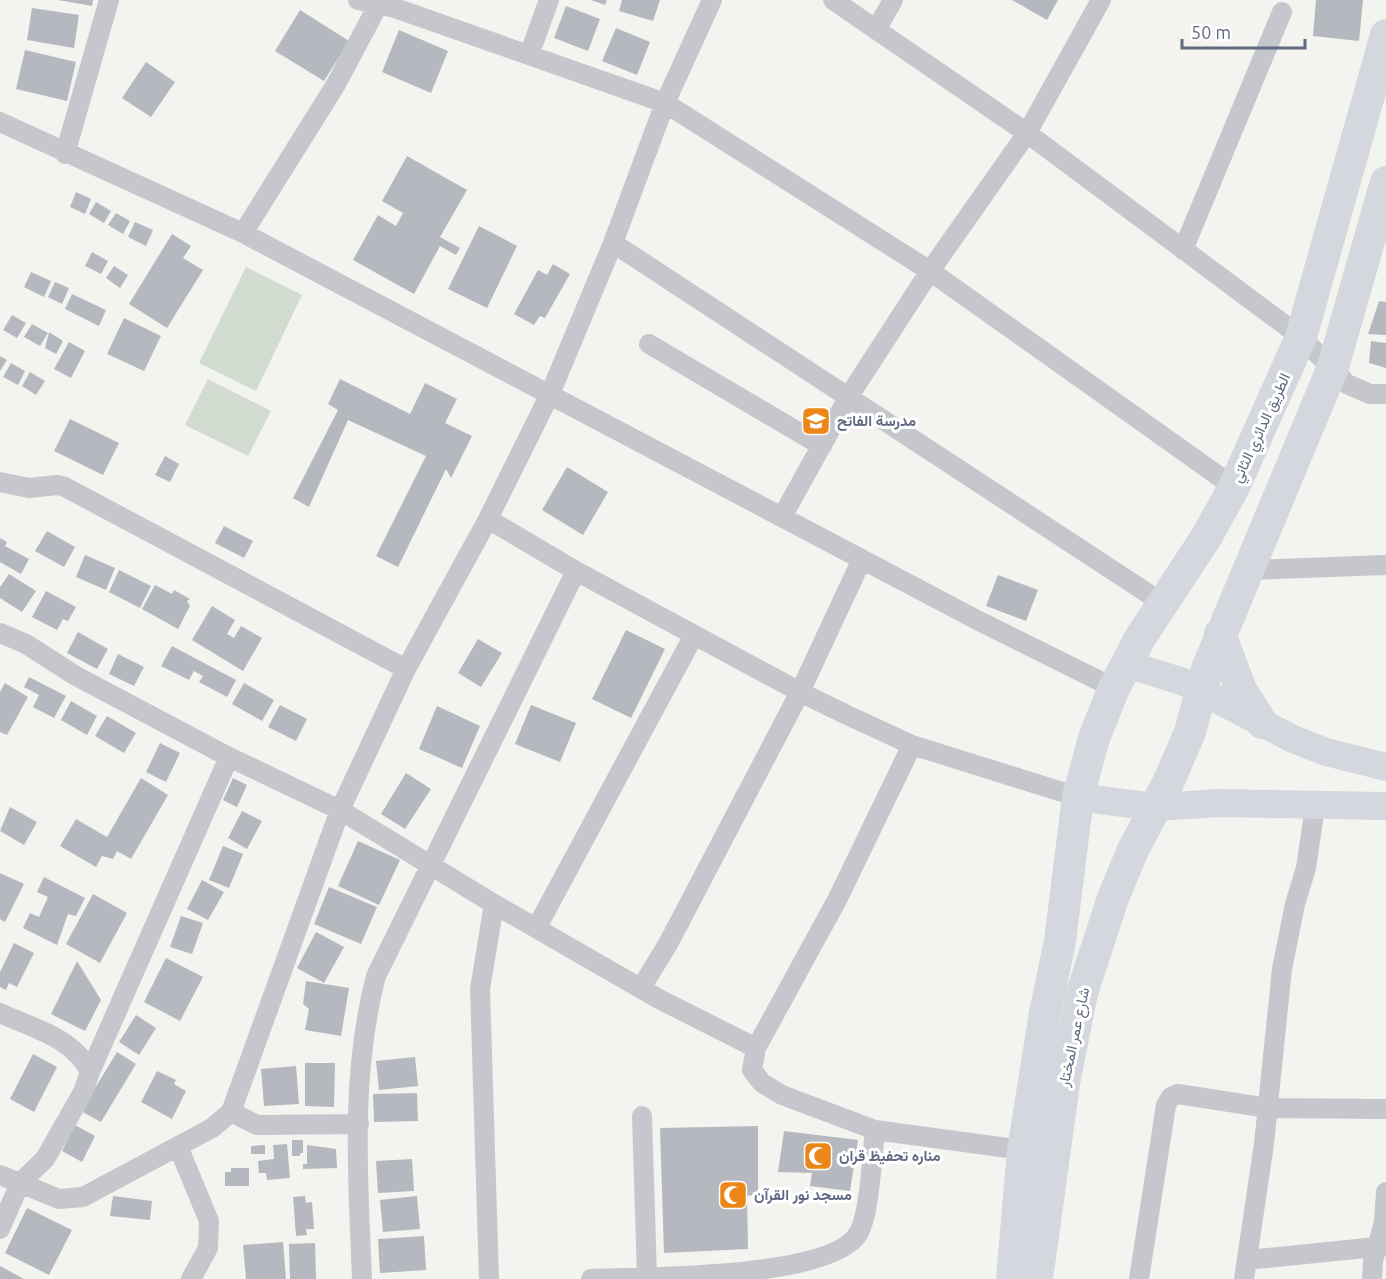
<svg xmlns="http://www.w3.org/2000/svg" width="1386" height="1279" font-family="Ubuntu,Vazirmatn,sans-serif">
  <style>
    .green { fill: #d2dbd0 }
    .building { fill: #b5b8bf }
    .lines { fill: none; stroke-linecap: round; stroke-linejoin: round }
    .street { stroke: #c6c7cc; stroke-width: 20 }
    .secondary { stroke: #d5d7de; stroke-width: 28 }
    .primary { stroke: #d5d7de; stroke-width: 32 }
    .labels { text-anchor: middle; stroke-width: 6; stroke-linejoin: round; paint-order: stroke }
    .poi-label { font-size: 15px; font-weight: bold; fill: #616a82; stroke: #fff; text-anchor: start }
    .street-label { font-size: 15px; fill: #616a82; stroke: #fff }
  </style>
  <rect width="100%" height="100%" fill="#f3f4f0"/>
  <path class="green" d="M246 267 302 295 256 391 199 363Z
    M208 379 271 411 248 456 185 425Z"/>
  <path class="building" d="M58 0H93L92 6Z
    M591 0H607L605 5Z
    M622 0H660L653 21 619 11Z
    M1012 0H1058L1047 20Z
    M1316 0H1363L1359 41 1313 36Z
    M566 6 600 19 588 51 554 38Z
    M32 8 79 15 74 48 27 40Z
    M300 10 349 41 324 81 275 51Z
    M616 28 650 42 637 75 602 61Z
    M399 30 448 51 431 93 382 72Z
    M25 50 76 62 67 101 16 89Z
    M146 62 175 82 151 117 122 98Z
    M407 156 467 190 440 237 460 248 456 255 440 246 414 294 353 260 378 215 396 226 403 213 382 201Z
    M76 192 91 199 85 214 70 207Z
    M96 202 111 211 104 223 89 214Z
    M116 213 130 221 123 234 108 225Z
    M135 222 153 230 146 246 128 237Z
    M479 226 517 246 487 308 448 289Z
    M172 234 191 246 183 258 203 270 167 328 129 304Z
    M92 252 108 261 101 274 85 266Z
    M553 264 570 274 545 318 540 316 534 325 514 314 538 270 547 275Z
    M114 266 128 275 120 288 106 278Z
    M31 272 51 281 44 297 24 287Z
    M55 282 69 288 62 304 48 297Z
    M72 294 106 310 99 326 65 309Z
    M1379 301 1386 302V335L1368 334Z
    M12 315 26 323 17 338 3 330Z
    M124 318 161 336 144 371 107 354Z
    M32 324 48 333 40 346 24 337Z
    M49 332 63 341 56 354 45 348Z
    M1371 341 1386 343V368L1369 363Z
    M69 342 85 351 71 378 54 369Z
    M0 356 7 360 0 371Z
    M11 363 25 371 18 385 3 377Z
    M30 372 45 381 36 395 22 386Z
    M340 379 410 414 425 383 457 399 445 423 472 436 451 478 446 469 398 567 376 556 426 456 348 420 309 507 293 498 338 410 328 404Z
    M70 419 119 443 103 475 54 451Z
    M165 456 179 464 170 482 155 475Z
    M567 467 608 492 583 535 542 510Z
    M224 526 253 541 244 558 215 543Z
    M47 531 75 547 64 567 35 551Z
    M0 538 7 542 5 546 29 559 21 574 0 562Z
    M85 555 115 568 106 590 76 577Z
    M119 570 151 586 140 608 109 592Z
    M9 574 36 591 22 612 0 598V587Z
    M998 575 1038 590 1026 621 986 606Z
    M155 585 172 594 174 590 190 599 187 601 190 606 178 629 142 609Z
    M46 591 76 607 68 621 63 619 57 630 32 617Z
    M212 606 235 620 227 634 234 638 241 626 262 638 243 671 192 640Z
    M626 630 665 649 631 718 592 699Z
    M78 632 108 649 97 669 67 653Z
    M478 639 502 653 481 687 458 673Z
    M172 646 236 680 227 697 199 682 203 676 194 671 189 680 161 666Z
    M118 654 144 667 134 686 109 674Z
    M29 677 66 696 54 718 33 707 39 695 24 687Z
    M5 683 28 697 7 735 0 732V692Z
    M244 683 274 700 262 721 232 704Z
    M71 701 97 716 87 735 61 720Z
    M280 705 307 719 296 741 268 727Z
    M531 705 576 723 560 762 515 744Z
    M437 706 480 726 462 768 419 749Z
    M107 716 136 733 124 753 95 736Z
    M160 743 180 753 166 782 146 772Z
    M406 773 431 789 405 829 381 814Z
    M141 778 168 795 131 859 117 851 113 859 102 856 96 867 60 846 76 819 107 837Z
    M233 778 247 785 237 807 223 800Z
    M10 807 37 822 24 845 0 831Z
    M242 811 262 821 247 849 228 838Z
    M358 841 400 860 379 905 338 886Z
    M223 846 243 854 229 888 209 880Z
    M0 873 24 884 5 922 0 919Z
    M44 877 85 898 76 916 68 914 57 945 23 928 30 913 39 917 48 897 37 892Z
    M202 880 224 892 208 920 187 909Z
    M329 887 377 907 361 944 314 924Z
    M93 894 127 913 100 963 66 944Z
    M181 916 203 923 192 954 170 947Z
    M316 932 344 947 324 983 297 968Z
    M14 943 34 953 17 987 9 983 6 990 0 987V972Z
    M166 958 203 977 180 1021 144 1002Z
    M77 961 101 1000 85 1031 51 1014Z
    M306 981 349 988 341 1036 305 1030 309 1009 303 1004Z
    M136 1015 156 1028 139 1055 119 1042Z
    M117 1052 136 1064 101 1122 81 1111Z
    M33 1054 57 1067 34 1112 10 1099Z
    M415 1057 418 1086 379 1090 376 1061Z
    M305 1063H335L334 1107 305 1106Z
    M296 1066 299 1104 264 1106 261 1069Z
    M157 1071 176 1080 174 1084 186 1091 172 1119 141 1102Z
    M417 1093 418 1121 374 1122 373 1094Z
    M75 1125 95 1136 82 1162 62 1151Z
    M758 1126V1194L747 1196 748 1249 664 1253 660 1128Z
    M784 1131 858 1140 850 1191 810 1186 812 1173 778 1172Z
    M292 1140H303V1153H300V1156H292Z
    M287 1144 290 1178 267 1180 266 1173H259L258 1161 274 1159 273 1145Z
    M265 1145V1154H251V1146Z
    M307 1145 336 1149 337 1168 303 1169V1164H307Z
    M412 1159 414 1191 378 1193 376 1161Z
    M231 1168H249V1186H225V1172H231Z
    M113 1196 152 1201 150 1220 110 1216Z
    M305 1196 306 1203 312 1202 314 1229H306L307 1235 296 1236 293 1197Z
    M417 1196 420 1229 383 1232 380 1200Z
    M27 1208 72 1230 49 1275 5 1253Z
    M424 1236 426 1270 380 1273 378 1239Z
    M283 1242 286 1279H246L243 1245Z
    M315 1243 316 1279H290L289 1244Z
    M0 1266 24 1279H0Z"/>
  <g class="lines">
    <path class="street" d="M358 0 395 8 665 103 930 271 1234 487
      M833 0 1027 133 1301 337 1347 384 1370 394H1386
      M876 30 893 0
      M529 55 549 0
      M0 122 243 233 979 621 1114 688
      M65 154 109 0
      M243 233 335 86 378 5
      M613 243 1161 602
      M1183 250 1282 12
      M649 344 822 446
      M0 482 29 488 57 485 65 487 406 669
      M782 517 849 396 930 271 1027 133 1101 0
      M488 519 576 571 800 692 847 715 912 745 1078 797
      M1248 570 1386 565
      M0 633 26 644 76 676 229 757 340 810 494 904 659 999 756 1048 752 1070 762 1083 782 1095 875 1130 1023 1150
      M537 927 694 635
      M641 988 668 944 800 692 862 559
      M0 1013C33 1028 74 1038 90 1072L83 1092 45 1159 20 1183 0 1229
      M756 1048 837 900 912 745
      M90 1072 229 757
      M231 1112 257 1125 359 1124
      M642 1116 647 1277
      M178 1146 209 1221 208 1248 191 1279
      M0 1175 59 1199 83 1197 212 1128 231 1112 340 810 406 669 488 519 550 394 613 243 665 103 712 0
      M1247 1260 1386 1246
      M362 1279C358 1178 350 1075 376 976L576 571
      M489 1279 480 989 494 904
      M591 1279C643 1277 830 1279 858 1234 870 1215 872 1154 875 1130
      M1139 1279 1166 1105 1171 1097 1178 1094 1268 1108 1386 1109
      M1244 1279 1264 1144 1282 969 1295 904 1306 868 1315 807
      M1372 1279 1373 1261 1384 1222 1386 1192"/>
    <path class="secondary" d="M1126 664 1184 682 1293 739 1326 752 1386 767
      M1078 797 1154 807 1220 803 1386 806"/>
    <path class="primary" d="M1220 634 1241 690 1262 723
      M1012 1279 1023 1150 1045 1013 1060 941 1078 797 1094 738 1114 688 1140 638 1207 536 1234 487 1301 337 1386 35
      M1037 1279 1064 1083 1082 993 1113 898 1132 852 1168 783 1190 732 1207 669 1333 367 1386 182"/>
  </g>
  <defs>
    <g id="school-square" transform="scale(1.5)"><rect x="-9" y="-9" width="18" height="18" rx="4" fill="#eb8718" stroke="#fff"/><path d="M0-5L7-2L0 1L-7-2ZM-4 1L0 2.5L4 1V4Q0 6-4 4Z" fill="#fff"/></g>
    <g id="mosque-square" transform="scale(1.5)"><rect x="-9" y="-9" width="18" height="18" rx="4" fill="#eb8718" stroke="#fff"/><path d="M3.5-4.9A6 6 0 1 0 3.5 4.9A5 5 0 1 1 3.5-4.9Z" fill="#fff"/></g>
  </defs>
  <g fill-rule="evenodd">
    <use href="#school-square" x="816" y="421"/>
    <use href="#mosque-square" x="818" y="1156"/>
    <use href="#mosque-square" x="733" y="1195"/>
  </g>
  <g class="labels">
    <g class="poi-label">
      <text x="837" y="426">مدرسة الفاتح</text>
      <text x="839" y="1161">مناره تحفيظ قران</text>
      <text x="754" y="1200">مسجد نور القرآن</text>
    </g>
    <g class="street-label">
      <text transform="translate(1261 428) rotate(-65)" y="5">الطريق الدائري الثاني</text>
      <text transform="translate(1074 1037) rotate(-78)" y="5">شارع عمر المختار</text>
    </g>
  </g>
  <path d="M1182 39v9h123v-9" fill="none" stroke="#616a82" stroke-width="3"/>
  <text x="1191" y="39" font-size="18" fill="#616a82" stroke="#ffffff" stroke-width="4.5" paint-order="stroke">50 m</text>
</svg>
